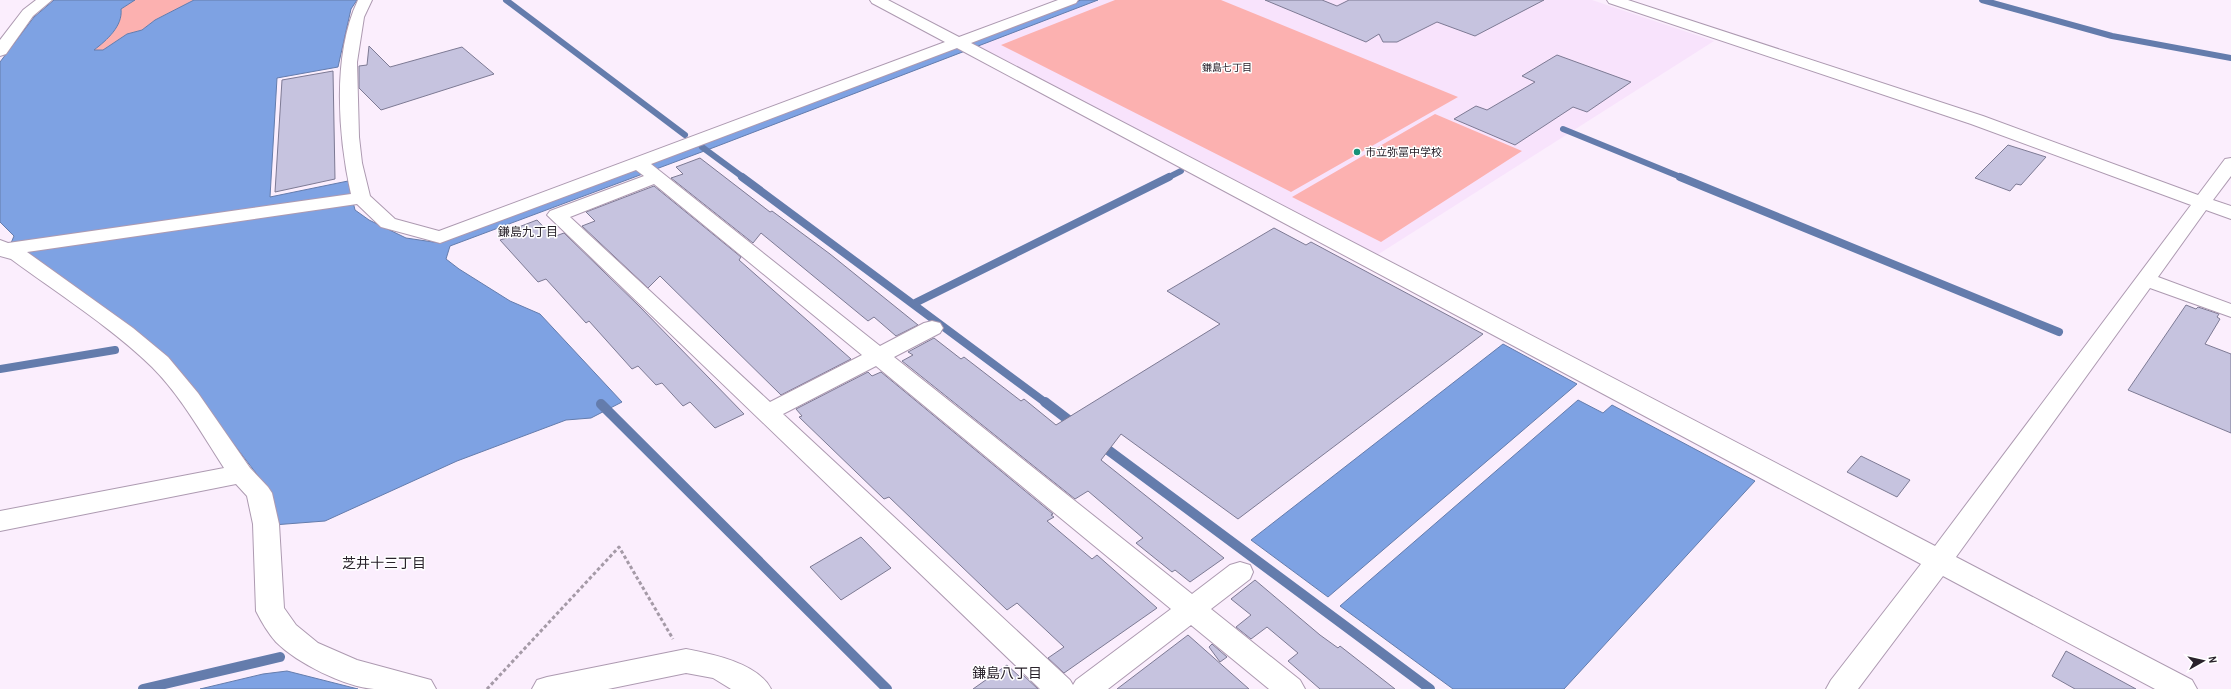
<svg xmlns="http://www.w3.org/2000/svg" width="2231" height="689" font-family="'Archivo Narrow','Noto Sans JP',sans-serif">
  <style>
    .built { fill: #f8e3fc }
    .green { fill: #fcb1b0 }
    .water { fill: #7ea2e3; stroke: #647cac }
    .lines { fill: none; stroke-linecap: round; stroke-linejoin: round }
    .stream-far2 { stroke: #647cac; stroke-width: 6 }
    .stream-far1 { stroke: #647cac; stroke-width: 8 }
    .stream { stroke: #647cac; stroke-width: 10 }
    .building { fill: #c6c3df; stroke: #7d7a94 }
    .minor-casing { stroke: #ad9ab1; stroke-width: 2 }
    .path { stroke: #a59aa7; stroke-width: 3; stroke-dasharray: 3.5 2.5; stroke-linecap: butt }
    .minor { fill: #fff; fill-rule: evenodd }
    .poi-dot { fill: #159178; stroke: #fff; stroke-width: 1.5 }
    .labels { text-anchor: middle; stroke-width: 3; stroke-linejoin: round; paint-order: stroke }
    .far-neighbourhood-label { font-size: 10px; fill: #29222b; stroke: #fff }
    .poi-label { font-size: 11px; fill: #29222b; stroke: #fff; text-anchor: start }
    .neighbourhood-label { font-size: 12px; fill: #29222b; stroke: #fff }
    .near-neighbourhood-label { font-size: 14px; fill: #29222b; stroke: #fff }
  </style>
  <rect width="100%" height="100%" fill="#fbeefd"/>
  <path class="built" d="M1099 0H1592L1714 41 1374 257 974 47Z"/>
  <path class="green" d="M135 0H194L155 20 142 30 127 34 103 50H94C107 40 123 27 121 9Z
    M1115 0H1221L1458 97 1291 192 1001 45Z
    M1435 114 1522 151 1381 242 1292 197Z"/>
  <path class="water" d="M54 0H135L121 9C123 26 107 40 94 50H103L127 34 142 30 155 20 194 0H357L351 9 338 67 277 78 270 197 348 181 355 210 369 220 406 238 440 243 1081 0H1098L715 147 450 246 446 259 459 269 510 301 540 314 622 402 591 418 566 420 457 461 325 521 273 525 272 494 167 357 11 243 14 236 0 222V62L34 17Z
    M1503 344 1577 384 1328 597 1251 540Z
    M1578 400 1603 413 1612 405 1755 481 1564 689H1453L1340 606Z
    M287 671 358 689H200L263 674Z"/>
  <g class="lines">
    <path class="stream-far2" d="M506 0 685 135
      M1982 0 2112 36 2231 58
      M1563 129 1683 178
      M702 147 744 178
      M1167 178 1181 171"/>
    <path class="stream-far1" d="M742 177 1046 403
      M1680 177 2059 332
      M913 304 1169 177
      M0 369 115 350"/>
    <path class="stream" d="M1045 402 1075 425
      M601 404 887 689
      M1100 444 1430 689
      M143 689 280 657"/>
  </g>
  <path class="building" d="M1265 0H1322L1337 6 1349 0H1544L1475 36 1437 22 1397 42H1383L1379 34 1366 42Z
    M369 46 390 67 462 47 494 74 381 110 359 88V66L367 65Z
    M1557 55 1631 82 1587 112 1573 107 1515 145 1454 119 1476 106 1487 110 1535 82 1522 76Z
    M333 71 335 179 275 192 282 80Z
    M2008 145 2046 157 2021 185 2016 184 2010 191 1975 178Z
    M700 158 770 212 772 211 830 254 918 325 896 336 874 317 868 321 761 233 753 243 671 178 683 174 676 167Z
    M654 186 741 257 739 260 851 359 781 395 660 276 648 288 582 226 595 221 586 212Z
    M537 220 553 237 564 233 640 307 744 414 715 428 690 402 683 406 662 383 656 385 638 366 632 369 589 321 586 323 546 279 538 282 500 240 507 238 503 233Z
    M1274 228 1306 245 1311 242 1483 334 1238 519 1121 434 1101 460 1224 558 1190 582 1175 570 1172 572 1136 543 1143 538 1088 491 1075 499 902 361 913 355 908 352 934 338 961 359 964 357 1021 401 1024 399 1056 425 1220 324 1167 291Z
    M2186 305 2196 309 2198 307 2219 314 2217 317 2220 319 2205 344 2231 354V433L2128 390Z
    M868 372 872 376 881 372 1053 514 1051 515 1054 517 1047 521 1092 559 1097 555 1157 608 1064 673 1048 658 1064 647 1017 603 1007 610 889 497 884 499 799 417 802 416 796 409Z
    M1861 456 1910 480 1897 497 1847 472Z
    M861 537 891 568 841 600 810 567Z
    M1255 580 1320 635 1338 648 1340 646 1395 689H1320L1288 661 1298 653 1267 627 1251 639 1236 627 1251 615 1231 599Z
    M1188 635 1249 689H1117Z
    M1212 644 1227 657 1220 662 1209 647Z
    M2066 651 2136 689H2075L2052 676Z
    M1007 665 1020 677 1023 675 1038 689H973Z"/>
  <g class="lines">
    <g class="minor-casing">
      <path id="minor" d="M36 0H52L33 16 6 54 0 56V40L23 10Z
        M358 0H372L364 17 357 62 359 137 362 163 370 196 395 219 439 231 945 42 872 3 870 0H888L959 37 1058 0H1078L1076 3 971 43 1935 546 2191 205 1971 124 1609 3 1607 0H1628L1983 116 2198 195 2225 159 2231 158V176L2213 200 2231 206V219L2206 210 2158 277 2231 304V317L2150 288 1956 557 2192 680 2197 689H2155L1943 576 1858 689H1826L1831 680 1921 564 957 48 651 164 880 346 924 323 932 321 940 323 943 328 940 333 894 357 1192 594 1230 565 1240 562 1250 565 1253 572 1250 579 1211 609 1300 680 1305 689H1269L1191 625 1108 689H1040L547 215 550 211 644 176 636 170 440 243 381 227 357 204 27 252 133 328 168 357 198 393 250 468 268 487 272 493 279 524 284 608 296 625 318 643 357 660 431 680 436 689C416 689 395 689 374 689 345 687 297 663 276 642 268 633 261 621 256 611L253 524 247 496 236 484 0 531V511L224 468C202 434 181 396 152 367 111 327 57 293 11 259L0 256V240L8 243 351 194C338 136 332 54 358 0ZM654 184 862 355 770 402 570 217ZM876 366 1171 609 1076 680 1073 685 1070 680 783 414Z
        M686 649C712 654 758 663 771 689H731L713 678 686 673 608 689H532L537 680 547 677Z"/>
    </g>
    <path class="path" d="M487 689 619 547 673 639"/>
    <use href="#minor" class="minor"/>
  </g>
  <circle class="poi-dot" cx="1357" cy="152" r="4"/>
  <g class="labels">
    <g class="far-neighbourhood-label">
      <text x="1227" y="71">鎌島七丁目</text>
    </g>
    <g class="poi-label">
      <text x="1365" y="156">市立弥冨中学校</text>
    </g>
    <g class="neighbourhood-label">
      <text x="528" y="236">鎌島九丁目</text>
    </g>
    <g class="near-neighbourhood-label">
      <text x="384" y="568">芝井十三丁目</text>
      <text x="1007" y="678">鎌島八丁目</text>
    </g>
  </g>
  <g transform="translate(2203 661) rotate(82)" stroke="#ffffff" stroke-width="3" paint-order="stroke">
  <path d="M0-3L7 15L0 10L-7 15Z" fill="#29222b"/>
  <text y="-6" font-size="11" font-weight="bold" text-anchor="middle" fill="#29222b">N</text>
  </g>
</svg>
